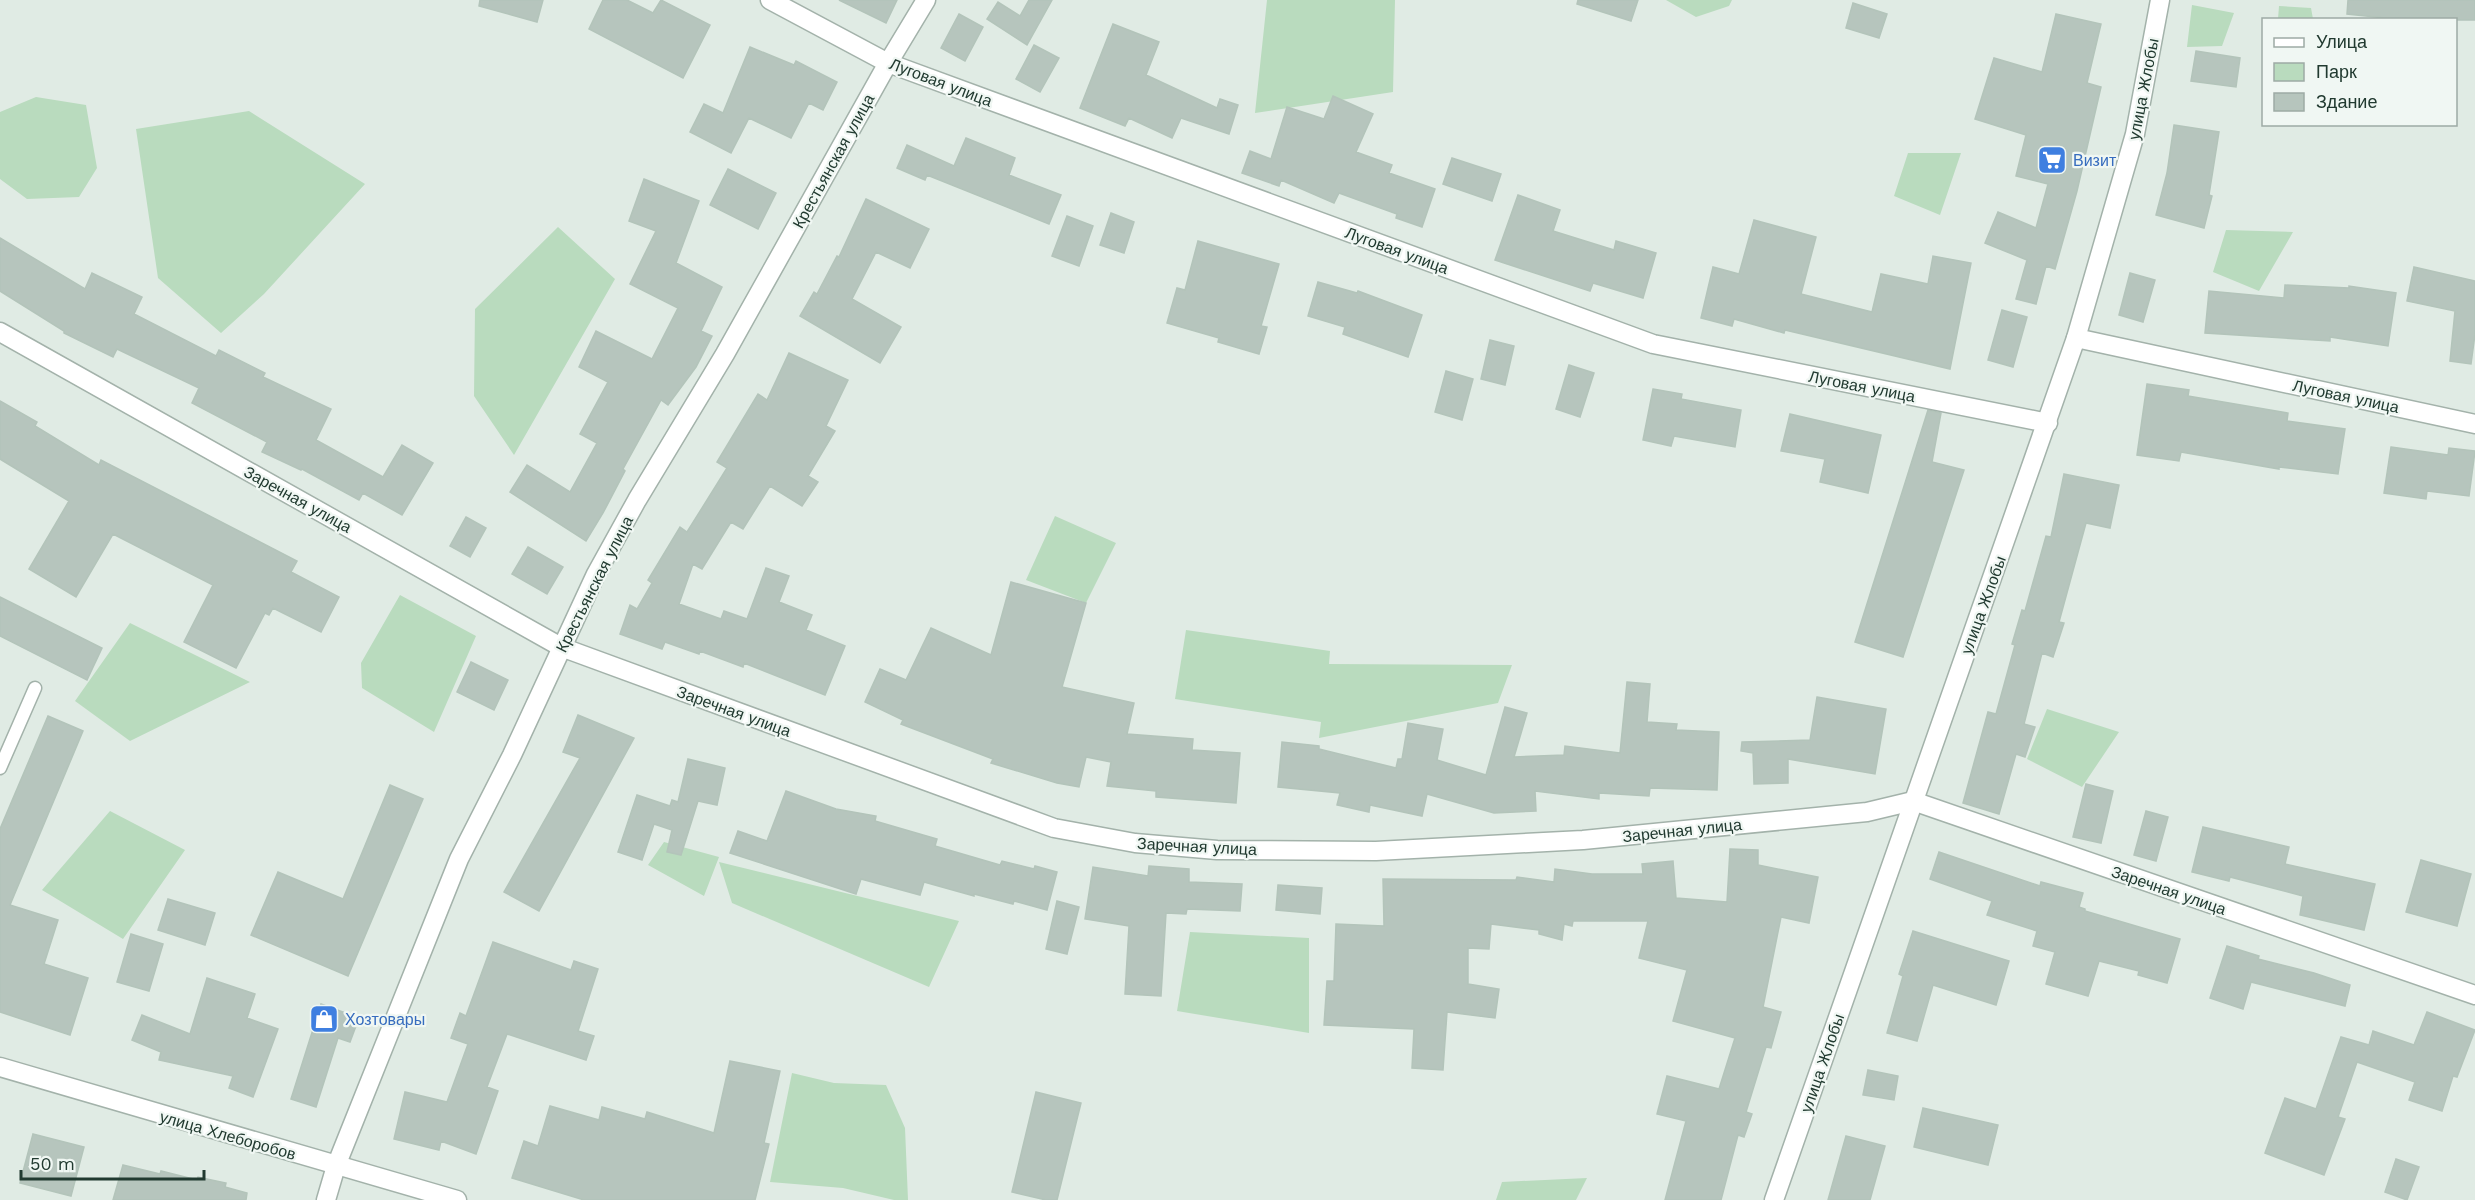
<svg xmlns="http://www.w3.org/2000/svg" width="2475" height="1200" font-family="'Work Sans',sans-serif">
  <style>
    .green { fill: #b9dbbe }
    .building { fill: #b6c5bd; stroke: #b3c4ba; stroke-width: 1.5 }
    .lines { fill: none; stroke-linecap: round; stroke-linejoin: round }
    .service-casing { stroke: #a3b2aa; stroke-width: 15 }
    .minor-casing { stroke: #a3b2aa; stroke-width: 21 }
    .tertiary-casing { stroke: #a3b2aa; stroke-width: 21 }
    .service { stroke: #fff; stroke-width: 12 }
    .minor { stroke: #fff; stroke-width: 18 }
    .tertiary { stroke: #fff; stroke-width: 18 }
    .labels { text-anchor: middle; stroke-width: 4.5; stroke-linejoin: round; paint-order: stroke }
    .street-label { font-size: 16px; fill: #213a30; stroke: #f0f7f3 }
    .shop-label { font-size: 16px; fill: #366cbe; stroke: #f0f7f3; text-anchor: start }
  </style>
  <rect width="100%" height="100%" fill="#e0ebe4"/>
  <path class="green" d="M1267 0H1395L1393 92 1255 113Z
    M1666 0H1732L1729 6 1696 17Z
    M2192 5 2234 13 2222 46 2187 47Z
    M2279 6 2311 8 2313 19H2278Z
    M36 97 86 105 97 168 79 197 27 199 0 179V112Z
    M249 111 365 184 264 294 221 333 158 278 136 129Z
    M1908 153H1961L1940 215 1894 196Z
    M558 227 615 279 514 455 474 396 475 309Z
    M2226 230 2293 232 2259 291 2213 272Z
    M1055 516 1116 543 1086 603 1026 580Z
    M400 595 476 636 434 732 362 688 361 663Z
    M130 623 250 682 130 741 75 701Z
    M1186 630 1330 651 1329 664 1512 665 1498 703 1319 738 1321 722 1175 699Z
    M2047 709 2119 732 2082 787 2027 759Z
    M110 811 185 850 123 939 42 890Z
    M664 842 719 857 704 896 648 865Z
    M719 862 959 921 929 987 732 903Z
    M1190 932 1309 938V1033L1177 1011Z
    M792 1073 834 1083 886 1085 905 1128 908 1200H894L843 1188 770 1182Z
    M1587 1178 1576 1200H1496L1502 1182Z"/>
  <path class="building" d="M480 0H543L537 22 479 6Z
    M603 0H627L653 13 661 0 710 25 683 78 589 29Z
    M839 0H897L886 23Z
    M1029 0H1052L1027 45 987 19 998 2 1020 16Z
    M1578 0H1638L1631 21 1577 4Z
    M2348 0H2475V20H2404L2347 14Z
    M1853 3 1887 14 1879 38 1846 28Z
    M959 14 983 27 965 61 941 48Z
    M2056 14 2101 24 2087 83 2101 87 2077 191 2055 269 2046 266 2036 304 2016 299 2027 260 1985 243 1998 212 2036 228 2048 184 2016 176 2026 135 1975 119 1994 58 2042 72Z
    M1113 24 1159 42 1146 75 1217 108 1220 99 1238 105 1229 134 1181 118 1172 138 1129 118 1125 126 1080 108Z
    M1034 45 1059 58 1040 92 1016 79Z
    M750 47 794 65 796 61 837 82 823 110 809 103 791 138 749 118 731 153 690 132 704 104 723 113Z
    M2196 51 2240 58 2236 87 2191 81Z
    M1333 96 1373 114 1356 152 1392 165 1389 173 1435 189 1422 227 1396 218 1397 214 1339 193 1334 203 1281 180 1279 186 1242 173 1250 151 1271 159 1287 107 1324 119Z
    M2174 125 2219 132 2209 195 2212 196 2204 228 2156 215 2167 173Z
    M966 138 1015 158 1009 175 1061 195 1049 224 927 175 925 180 897 168 907 145 954 166Z
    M1452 158 1501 174 1492 201 1443 184Z
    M728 169 776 193 758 229 710 205Z
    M644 179 699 201 676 263 722 287 701 331 712 336 696 367 668 405 661 400 623 469 625 471 603 513 586 541 510 492 527 465 570 492 597 443 580 434 608 382 579 367 596 331 652 359 678 308 630 284 656 231 629 221Z
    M1518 195 1560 210 1553 231 1614 250 1616 241 1656 253 1643 298 1593 283 1590 291 1495 260Z
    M866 199 929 229 910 268 876 252 852 299 901 327 880 363 800 316 814 292 817 294 837 256 839 257Z
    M1111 213 1134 222 1124 253 1100 245Z
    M1067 216 1093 226 1079 266 1052 256Z
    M1754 220 1816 237 1801 294 1872 312 1881 274 1928 284 1933 256 1971 263 1950 369 1785 330 1784 333 1734 319 1732 326 1701 318 1713 267 1739 274Z
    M0 238 85 289 92 273 142 297 134 314 216 356 219 350 265 373 263 377 331 409 316 440 383 477 402 445 433 463 402 515 363 493 359 500 302 469 301 470 262 452 267 442 192 403 199 388 117 349 113 357 64 333V331L0 291Z
    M1198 241 1279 264 1261 326 1267 327 1259 354 1218 342 1219 338 1167 323 1177 288 1185 290Z
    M2414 267 2475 281V334L2471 364 2450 361 2455 311 2407 301Z
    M2130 273 2155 280 2143 322 2119 315Z
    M1318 282 1357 293 1358 291 1422 315 1408 357 1343 334 1345 327 1308 316Z
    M2285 285 2349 288V286L2396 293 2388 346 2330 337V341L2205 333 2209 291 2284 298Z
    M2002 310 2027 317 2013 367 1988 360Z
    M1490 340 1514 346 1505 385 1481 379Z
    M789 353 848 380 826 426 835 431 808 476 818 482 802 506 770 486 743 529 731 522 702 569 693 564 679 604 721 619 724 611 747 619 766 568 789 576 779 602 812 615 806 630 845 646 825 695 744 663 743 667 700 651 699 654 665 642 662 649 620 634 630 605 637 609 652 583 648 580 680 527 687 532 727 468 717 462 758 394 767 400Z
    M1569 365 1594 373 1580 417 1556 409Z
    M1446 371 1473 379 1462 420 1435 412Z
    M2147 384 2189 390 2188 396 2288 413 2287 421 2345 429 2338 474 2279 467V469L2181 452 2179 461 2137 455Z
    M1653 389 1682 394 1681 399 1741 410 1735 447 1674 436 1671 446 1643 440Z
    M0 401 37 422 35 426 99 465 101 460 297 561 291 572 339 597 321 632 273 608 269 615 265 613 236 668 184 642 213 585 113 534 76 597 29 569 69 501 0 459Z
    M1928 410 1941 413 1932 462 1964 470 1903 657 1855 642Z
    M1790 414 1881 435 1868 493 1820 482 1825 459 1781 451Z
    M2391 447 2448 455 2449 448 2475 451 2469 496 2427 491 2426 499 2384 493Z
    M2064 474 2119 485 2110 528 2086 523 2059 622 2064 623 2053 657 2042 653 2024 724 2035 727 2025 757 2016 754 1999 814 1963 803 1988 712 1996 714 2015 645 2012 644 2022 610 2025 611 2046 536 2051 537Z
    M466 517 486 528 470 557 450 546Z
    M528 547 563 567 547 594 512 574Z
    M1011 582 1086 603 1062 687 1134 703 1127 734 1193 739 1192 750 1240 753 1236 803 1156 797V791L1107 786 1111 762 1086 757 1079 787 1057 783 991 763 993 759 901 724 903 720 865 702 880 669 906 680 931 628 991 655Z
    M0 597 102 648 87 680 0 636Z
    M471 662 508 680 494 710 457 692Z
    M1627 682 1650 684 1647 722 1677 724 1676 730 1719 732 1717 790 1650 788 1649 796 1599 793V799L1535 791 1536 811 1494 813 1427 794 1422 816 1370 805 1369 812 1337 805 1340 793 1278 787 1282 742 1319 746V749L1396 768 1398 759H1402L1408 723 1443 729 1437 760 1486 775 1505 707 1527 713 1514 757 1564 755 1565 746 1620 753Z
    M1817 697 1886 709 1875 774 1788 759V783L1754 784 1753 753 1741 751 1742 742 1810 740Z
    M578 715 634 738 539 911 504 892 580 758 563 752Z
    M48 716 83 731 10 905 58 920 44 964 88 978 70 1035 0 1012V829Z
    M688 759 725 768 717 805 698 801 681 855 667 852 672 830 654 824 642 860 618 852 637 795 670 806 672 800 678 802Z
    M2086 784 2113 791 2101 843 2073 837Z
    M390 785 423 799 348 976 251 935 278 872 343 899Z
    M786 791 836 809 876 816 875 821 937 839 935 846 1000 865 1002 861 1034 869 1035 866 1057 872 1047 910 1014 901 1013 904 974 894V896L924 882 920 895 861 879 856 894 730 853 738 831 767 841Z
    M2146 811 2168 817 2156 861 2134 855Z
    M2203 827 2289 847 2285 864 2375 884 2364 930 2300 915 2303 896 2230 877 2229 881 2192 872Z
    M1730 849 1758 850V865L1818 877 1809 923 1781 917 1763 1007 1781 1012 1771 1048 1766 1047 1746 1112 1752 1114 1744 1137 1738 1135 1721 1200H1665L1686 1121 1657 1114 1667 1076 1719 1089 1735 1038 1673 1021 1687 970 1639 958 1648 921H1573L1572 926 1564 924 1562 940 1539 934V930L1491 924 1489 949 1468 948V984L1499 989 1495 1018 1447 1012 1443 1070 1412 1068 1414 1029 1324 1025 1327 981H1334L1336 924 1384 926 1383 879 1516 880 1517 877 1554 882 1555 869 1592 874H1643L1642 864 1673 861 1676 898 1727 902Z
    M1939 852 2040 886 2041 882 2083 893 2079 907 2085 909V911L2180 939 2167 983 2138 975 2139 971 2099 961 2088 996 2046 984 2055 952 2033 946 2037 931 1987 915 1992 901 1930 879Z
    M2421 860 2471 874 2457 926 2406 912Z
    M1149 866 1189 869V882L1242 884 1240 911 1187 909 1186 914 1166 913 1161 996 1125 994 1129 926 1085 919 1093 867 1148 876Z
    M1278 885 1322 888 1320 914 1276 910Z
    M168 899 215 913 205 945 158 930Z
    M1057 901 1079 907 1067 954 1046 949Z
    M1913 931 2009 961 1996 1005 1933 985 1917 1041 1887 1033 1903 976 1899 974Z
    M131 934 163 944 149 991 117 982Z
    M493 942 571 970 574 961 598 969 578 1031 594 1036 586 1060 507 1034 487 1087 498 1091 476 1154 441 1141 439 1150 394 1139 405 1092 447 1102 468 1044 451 1038 460 1013 466 1016Z
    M2227 946 2259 956 2258 959 2314 973 2350 985 2345 1006 2251 982 2243 1009 2210 998Z
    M207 978 255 994 247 1018 278 1029 253 1097 229 1088 233 1076 159 1060 161 1052 132 1040 142 1015 190 1034Z
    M321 1004 359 1018 350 1042 338 1038 316 1107 291 1099Z
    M2427 1012 2475 1030 2457 1077 2453 1076 2442 1111 2409 1100 2415 1082 2357 1062 2338 1117 2345 1119 2324 1175 2265 1153 2285 1098 2316 1109 2341 1037 2369 1045 2373 1031 2414 1045Z
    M730 1061 780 1071 764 1143 769 1144 755 1200H584L512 1178 524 1141 538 1146 550 1106 599 1120 602 1107 645 1119 647 1112 714 1133Z
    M1868 1070 1898 1076 1894 1100 1863 1095Z
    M1036 1092 1081 1103 1057 1200H1046L1012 1192Z
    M1923 1108 1998 1125 1988 1165 1914 1147Z
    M33 1134 84 1147 71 1196 20 1183Z
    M1846 1136 1885 1146 1870 1200H1828Z
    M2396 1159 2419 1167 2407 1200 2385 1192Z
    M123 1165 160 1174 161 1171 197 1180 198 1177 226 1183 225 1187 247 1193 246 1200H113Z"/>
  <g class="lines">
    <g class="service-casing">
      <path id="service" d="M0 768 35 688"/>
    </g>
    <g class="minor-casing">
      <path id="minor" d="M770 0 888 63 1653 344 2048 423
        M0 332 561 647 1054 828 1135 843 1217 850 1376 851 1583 840 1867 812 1913 801 2475 995
        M2076 338 2475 424
        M0 1067 457 1200"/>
    </g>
    <g class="tertiary-casing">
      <path id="tertiary" d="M326 1200 336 1166 459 859 512 755 596 574 637 500 725 354 888 63 926 0
        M1774 1200 2076 338 2135 134 2160 0"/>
    </g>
    <use href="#service" class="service"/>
    <use href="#minor" class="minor"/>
    <use href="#tertiary" class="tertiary"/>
  </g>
  <defs>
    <g id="supermarket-square" transform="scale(1.5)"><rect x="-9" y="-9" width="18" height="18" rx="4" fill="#3f7fe0" stroke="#f0f7f3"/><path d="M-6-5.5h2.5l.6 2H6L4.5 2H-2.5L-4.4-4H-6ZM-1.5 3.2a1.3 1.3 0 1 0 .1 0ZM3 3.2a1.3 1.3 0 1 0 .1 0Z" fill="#fff"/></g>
    <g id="shop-square" transform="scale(1.5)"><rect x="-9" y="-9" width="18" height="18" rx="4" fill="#3f7fe0" stroke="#f0f7f3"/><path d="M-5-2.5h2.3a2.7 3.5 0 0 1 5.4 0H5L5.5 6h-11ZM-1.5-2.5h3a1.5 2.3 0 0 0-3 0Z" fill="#fff"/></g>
  </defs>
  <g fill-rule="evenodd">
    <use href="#supermarket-square" x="2052" y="160"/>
    <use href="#shop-square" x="324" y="1019"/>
  </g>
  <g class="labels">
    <g class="street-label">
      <text transform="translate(941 82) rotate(21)" y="6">Луговая улица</text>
      <text transform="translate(2143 89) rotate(-79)" y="6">улица Жлобы</text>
      <text transform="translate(833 161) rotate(-61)" y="6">Крестьянская улица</text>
      <text transform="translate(1397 250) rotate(20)" y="6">Луговая улица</text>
      <text transform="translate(1862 386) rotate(11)" y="6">Луговая улица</text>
      <text transform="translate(2346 396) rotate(12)" y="6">Луговая улица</text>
      <text transform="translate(298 499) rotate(29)" y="6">Заречная улица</text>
      <text transform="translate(594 584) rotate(-63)" y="6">Крестьянская улица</text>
      <text transform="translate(1983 605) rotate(-70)" y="6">улица Жлобы</text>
      <text transform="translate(734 711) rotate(20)" y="6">Заречная улица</text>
      <text transform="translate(1682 830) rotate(-6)" y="6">Заречная улица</text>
      <text transform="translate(1197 846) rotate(3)" y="6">Заречная улица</text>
      <text transform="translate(2169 890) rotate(19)" y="6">Заречная улица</text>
      <text transform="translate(1822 1063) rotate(-71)" y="6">улица Жлобы</text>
      <text transform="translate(228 1135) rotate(16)" y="6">улица Хлеборобов</text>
    </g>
    <g class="shop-label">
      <text x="2073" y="166">Визит</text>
      <text x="345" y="1025">Хозтовары</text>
    </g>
  </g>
  <rect x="2262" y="18" width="195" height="108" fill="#f0f7f3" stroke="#9daba5" stroke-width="1.5"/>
  <rect x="2274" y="38" width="30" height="9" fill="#ffffff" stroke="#9daba5" stroke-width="1.5"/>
  <text x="2316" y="48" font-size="18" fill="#213a30">Улица</text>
  <rect x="2274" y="63" width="30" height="18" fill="#b9dbbe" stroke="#9daba5" stroke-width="1.5"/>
  <text x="2316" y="78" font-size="18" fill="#213a30">Парк</text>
  <rect x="2274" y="93" width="30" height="18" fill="#b6c5bd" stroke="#9daba5" stroke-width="1.5"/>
  <text x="2316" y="108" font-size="18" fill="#213a30">Здание</text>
  <path d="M21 1170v9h183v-9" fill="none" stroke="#213a30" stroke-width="3"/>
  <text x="30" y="1170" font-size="18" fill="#213a30" stroke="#f0f7f3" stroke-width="4.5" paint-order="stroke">50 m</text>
</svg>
